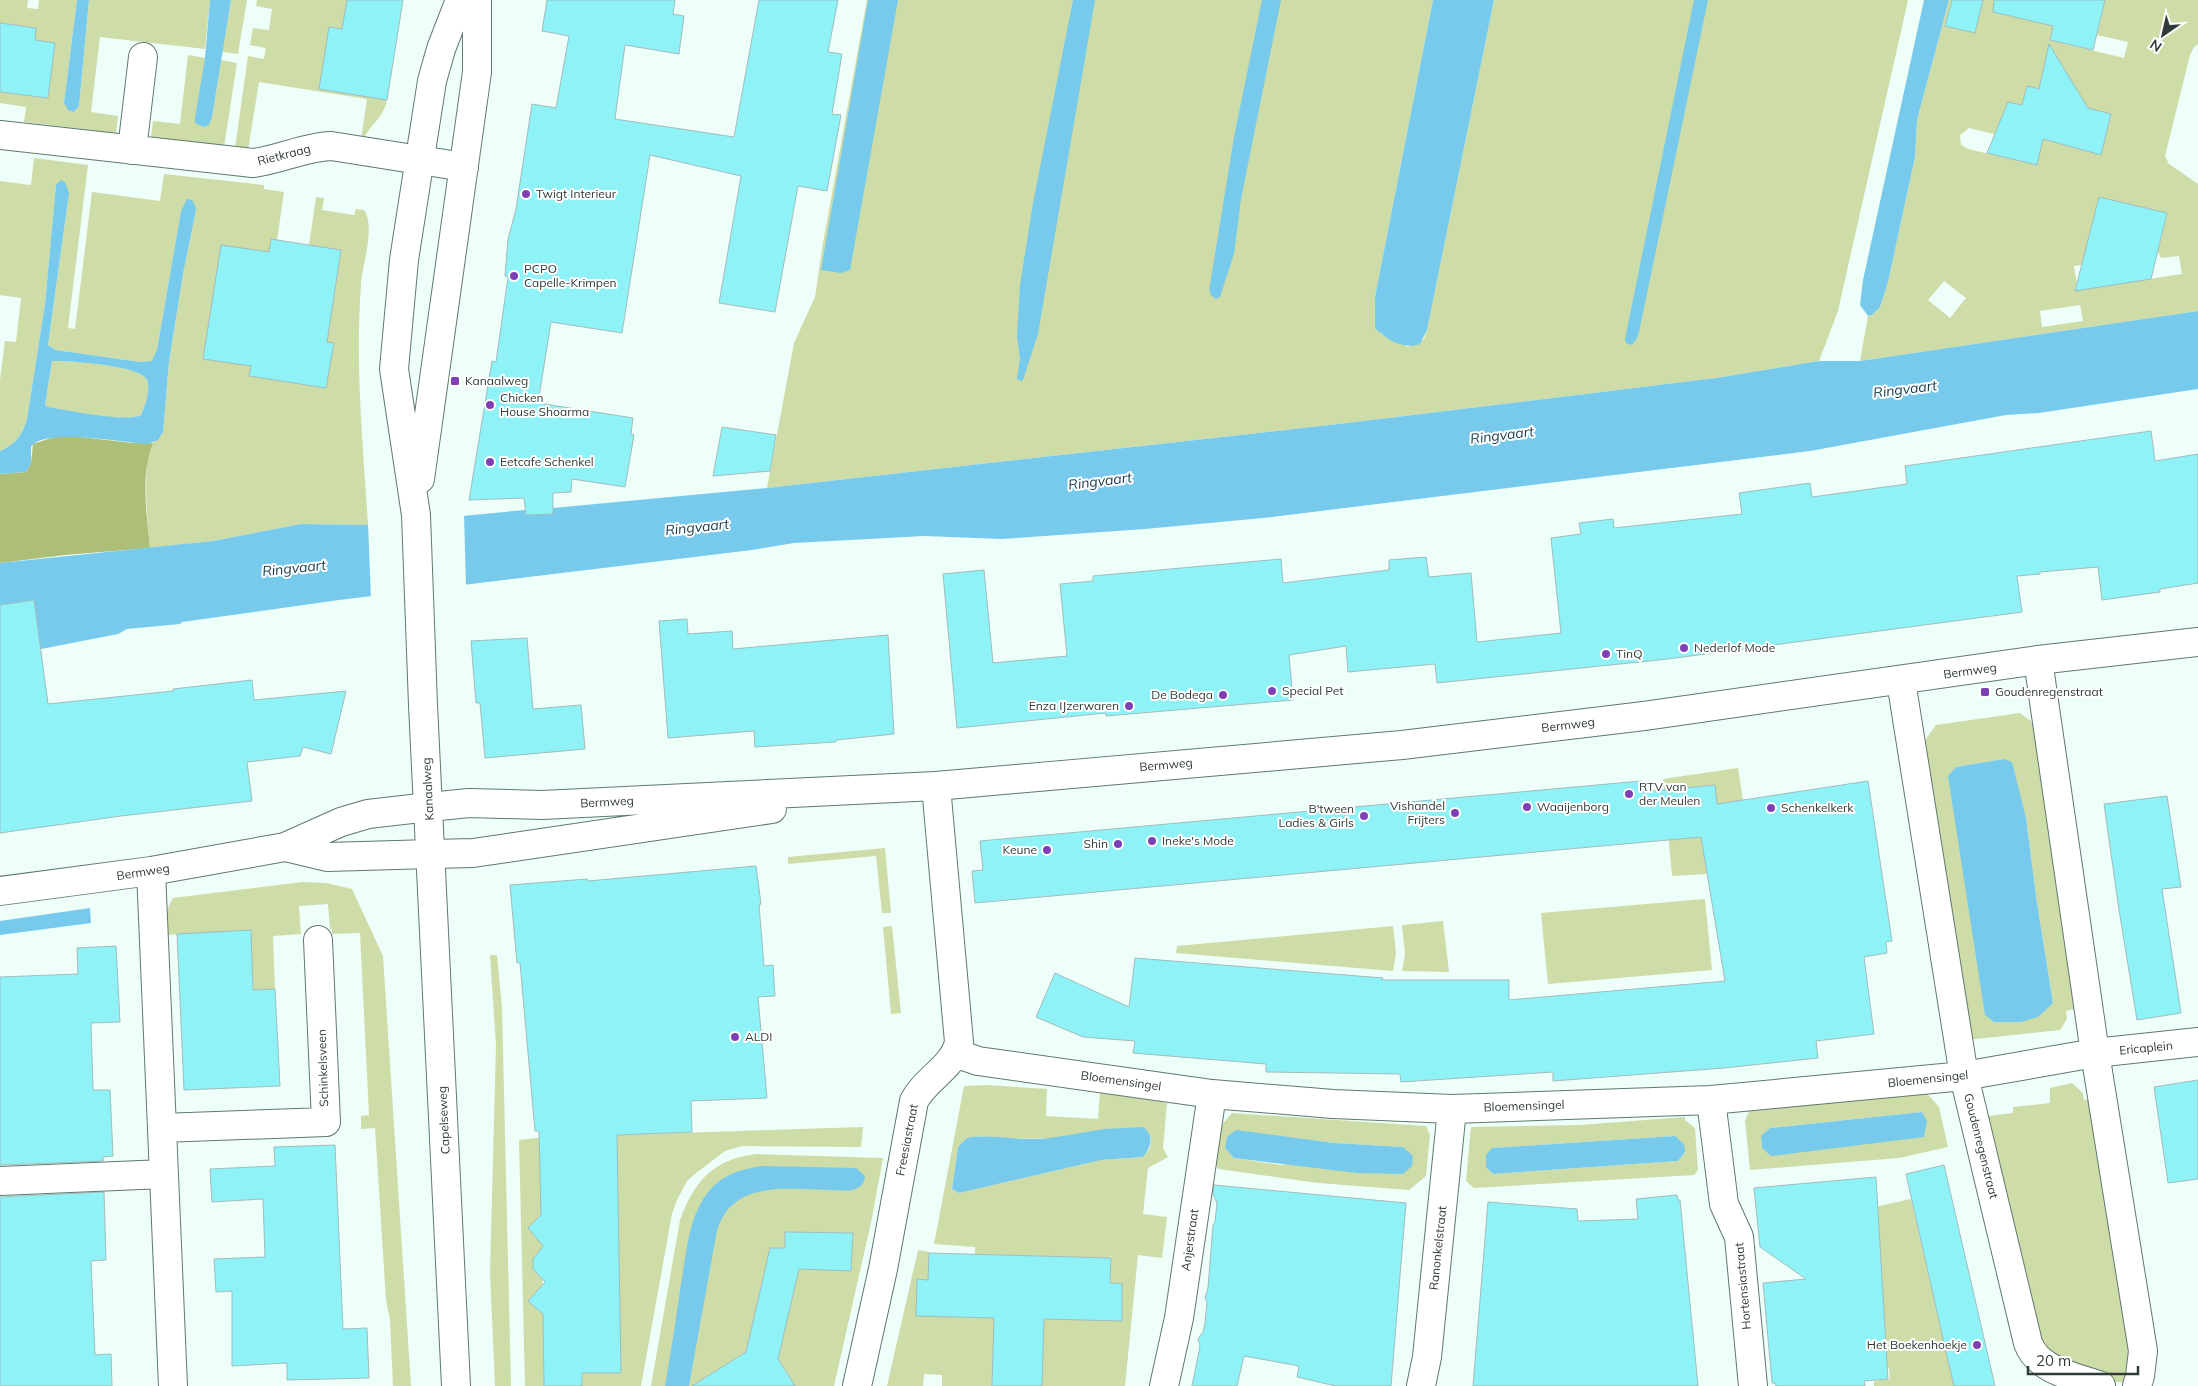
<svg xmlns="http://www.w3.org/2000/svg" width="2198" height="1386" font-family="Mulish,sans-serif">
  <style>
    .green { fill: #cedca8; fill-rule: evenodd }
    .forest { fill: #adbe79 }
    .water { fill: #77caec; fill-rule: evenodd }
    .pier { fill: #eefef9 }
    .building { fill: #8ef2f7; stroke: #9fbdbe }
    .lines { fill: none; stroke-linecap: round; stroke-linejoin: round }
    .minor-casing { stroke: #5f7870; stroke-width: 30 }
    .tertiary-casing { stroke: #5f7870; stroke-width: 30 }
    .secondary-casing { stroke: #5f7870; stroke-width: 30 }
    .minor { stroke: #fff; stroke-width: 28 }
    .tertiary { stroke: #fff; stroke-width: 28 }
    .secondary { stroke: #fff; stroke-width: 28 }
    .poi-dot { fill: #7f40b5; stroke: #fff; stroke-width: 2 }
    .labels { text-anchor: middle; stroke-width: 4; stroke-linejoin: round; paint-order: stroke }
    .street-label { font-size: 12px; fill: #303b37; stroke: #fff }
    .poi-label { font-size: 12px; fill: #303b37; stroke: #fff; text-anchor: start }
    .water-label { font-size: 14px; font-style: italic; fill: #143a49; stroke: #fff }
  </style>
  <rect width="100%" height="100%" fill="#eefef9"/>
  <path class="green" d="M0 0H28L27 8 38 9 39 0H77L64 103 74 112 79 106 89 0H210L205 49 100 37 91 112 118 116 116 133 24 122 26 107 0 103V92L48 98 55 43 23 39 24 26 0 23Z
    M231 0H247L238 54 222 52Z
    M257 0H347L342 29 329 27 319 89 387 100C382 121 372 121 364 139H361L367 99 259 82 248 150 235 148 248 56 264 59 266 48 250 45 253 28 269 30 272 9 256 6Z
    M867 0H1433L1375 297 1381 334 1408 347 1424 339 1427 330 1494 0H1908L1838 311 1819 361 1716 378 1347 423 767 488 794 343 815 297 823 243Z
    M1949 0H1952L1945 26 1975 33 1982 4 1969 0H2038L2053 26 2051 37 2062 39 2061 43 2124 58 2128 42 2097 35 2105 0H2198V44L2194 47 2190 55 2165 156 2169 164 2198 184V311L1860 361 1868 316 1872 315 1880 307 1888 282 1915 157 1917 120ZM2027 86 2054 92 2084 108 2111 114 2102 150 2043 132 2037 165 1968 149 1961 145 1960 135 1969 128 2010 138 2004 110 2008 105H2022ZM2099 197 2167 213 2158 252 2161 258 2179 256 2182 274 2078 290 2074 266 2102 262 2089 236ZM1944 281 1966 298 1950 318 1928 300ZM2080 305 2083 321 2042 327 2040 311Z
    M188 55 205 58 212 117 221 60 237 63 224 147 151 138 153 121 180 124Z
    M34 158 88 165 68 328 75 329 92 192 160 201 164 174 264 185V189L284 192 277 240 271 239 269 253 203 358 251 366 250 376 326 388 333 343 327 342 341 250 309 245 316 197 324 198 322 210 354 215 356 209 364 210C376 228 362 264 361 285 355 365 363 445 368 525L301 524 213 541 150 548C148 529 141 457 153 443 157 439 160 437 163 432L169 362 183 274 195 215 181 211 156 356 152 361 140 362 56 350 48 345 68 200 56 185 45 304 27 419C23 434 15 445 0 451V380L5 341 16 342 21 298 0 295V181L31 185Z
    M52 361C68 361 141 365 147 380 151 390 145 405 141 415 126 424 67 410 48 407L45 405Z
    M2020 713 2037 726 2079 1008 2066 1011 2067 1019 2060 1030 1967 1040 1923 743 1936 725ZM2004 759 2026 818 2037 903 2053 1003 2021 1022H1994L1956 767Z
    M1738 768 1768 960 1718 868 1706 870 1707 874 1672 876 1663 779ZM1715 785V786L1720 834 1680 789Z
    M885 848 891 913H882L876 856 788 864V857Z
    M302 882 326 883 352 889 383 956 411 1386H393L390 1320 386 1300 375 1128 361 1129V1116L369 1115 360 933 332 934V929H330L328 904 299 906 301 934 273 936 275 989 253 990 250 930 167 935C167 921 165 910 173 898Z
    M1705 899 1712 970 1548 984 1541 913Z
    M1443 921 1449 972 1402 971 1405 954 1402 925Z
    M892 926 901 1013 891 1014 883 927Z
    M1393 926 1396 953 1393 971 1176 953 1177 946Z
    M490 955H497L502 1008 511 1386H495L490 1273 496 1045Z
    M2072 1083 2083 1093 2084 1100 2094 1099 2135 1366C2132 1372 2130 1379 2123 1382 2109 1386 2054 1355 2041 1345L1982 1117 2013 1113V1107L2050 1103V1088Z
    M987 1085 1047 1089 1046 1116 1098 1119 1100 1092 1167 1103 1163 1148 1168 1157 1148 1168 1143 1214 1167 1217 1162 1258 1138 1255 1125 1386H1042L1043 1319 1122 1284 1110 1283 1111 1255 1109 1258 975 1254V1247L934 1244 964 1086ZM979 1136 1003 1139 1151 1137 1150 1148 1143 1157 1101 1160 959 1193 952 1189 958 1147Z
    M1925 1091 1939 1107 1948 1147 1899 1158 1750 1170 1745 1121 1749 1111ZM1922 1112 1925 1119 1762 1148 1761 1137 1770 1128Z
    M1232 1113 1426 1126 1430 1135 1426 1176 1409 1190 1318 1183 1219 1169 1213 1163 1220 1127ZM1236 1131 1334 1143 1403 1147 1281 1165 1234 1158 1225 1148Z
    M1685 1117V1120L1695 1128 1698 1170 1694 1175 1474 1188 1466 1181 1471 1127 1580 1125ZM1675 1136 1685 1152 1678 1161 1493 1174 1486 1167 1492 1148Z
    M863 1127 861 1147 742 1146 725 1151 696 1173 687 1181 677 1200 672 1214 641 1386H582V1359H598L599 1373H620V1346L541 1219 532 1224 533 1234 536 1238H542L544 1386H525L519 1140 582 1133 583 1136Z
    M756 1154 883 1158 872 1218 834 1386H795L783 1366 777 1365 791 1301 790 1268 852 1233 786 1232 785 1248H770L745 1357 739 1356 710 1375 707 1386H651L680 1220C694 1181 714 1159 756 1154Z
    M1911 1199 1954 1386H1874V1381L1890 1379 1889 1368 1873 1369 1872 1356 1887 1355V1344L1870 1345 1885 1331 1857 1211Z
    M918 1250 929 1252V1280L917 1279 994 1318 992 1386H942V1375L924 1374 923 1386H887Z"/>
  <path class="forest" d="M72 436 133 443H153C140 474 147 516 150 548L65 555 0 563V474L26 472 31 463 33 444 54 437Z"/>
  <path class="water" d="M77 0H89L79 106 74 112 68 110 64 103Z
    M210 0H231L212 117 209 125 204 127 195 123V118L205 58Z
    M868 0H898L850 270 841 273 821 270Z
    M1073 0H1095L1038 334 1023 380 1021 381 1017 379 1020 359 1017 336 1020 285 1033 203Z
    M1262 0H1281L1241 199 1234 254 1220 297 1216 299C1210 296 1209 292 1210 285L1234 137Z
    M1433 0H1494L1427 330 1420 344C1404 350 1387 340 1375 328V297Z
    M1694 0H1708L1639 332 1636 340 1632 345 1626 343 1625 339Z
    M1924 0H1949L1917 120 1915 157 1888 282 1880 307 1872 315 1868 316 1860 305 1863 280Z
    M61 180 65 182 69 193 48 345 56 350 140 362 152 361 157 350 181 211 187 199 192 200 196 208 195 215 183 274 169 362 163 432 158 440 148 444C126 443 43 427 31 447V463L26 472 0 474V451C15 445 23 434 27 419L45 304 56 185ZM52 361C68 361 141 365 147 380 151 390 145 406 141 415 128 423 66 410 48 407L45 405Z
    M2198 311V389L2039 413 2006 415 1810 451 1263 518 1145 529 1002 539 924 536 794 543 752 550 339 600 182 622 180 624 127 629 118 634 0 657V563L213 541 301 524 368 525 525 510 526 515 553 514V508L767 488 1347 423 1716 378 1819 361H1860Z
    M2004 759 2012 762 2026 818 2037 903 2053 1003 2038 1017 2021 1022H1994L1985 1015 1948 776 1956 767Z
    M90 908 91 923 0 935V921Z
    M1922 1112 1927 1121 1924 1137 1771 1156 1762 1148 1761 1136 1770 1128Z
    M1143 1127C1155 1136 1151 1147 1143 1157L1101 1160 959 1193 952 1189 958 1147 967 1138C989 1134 1013 1140 1036 1139 1059 1138 1082 1132 1105 1129 1118 1128 1131 1128 1143 1127Z
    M1236 1130 1334 1143 1403 1147 1413 1156 1412 1166 1403 1174 1357 1173 1234 1158 1225 1148 1227 1137Z
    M1675 1136 1684 1144 1685 1152 1678 1161 1493 1174 1486 1167V1155L1492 1148Z
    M763 1166 856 1168 865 1176 864 1182C856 1193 845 1191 833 1190 790 1190 734 1178 717 1230L689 1386H665C671 1352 676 1318 681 1284 687 1252 688 1217 709 1191 723 1174 742 1169 763 1166Z"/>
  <path class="pier" d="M464 513 466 587 371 599 368 523Z"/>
  <path class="building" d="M347 0H403L387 100 319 89 329 27 342 29Z
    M547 0H675L673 14 684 16 679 54 625 45 615 119 734 137 759 0H838L828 52 842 54 832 114 841 115 827 191 798 186 775 312 719 303 741 176 650 155 622 333 551 322 538 403 633 418 631 434 634 435 625 487 572 479 571 492 553 493V514L526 515 524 498 469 500 492 361 496 362 508 277 505 276 508 239 516 209 532 104 556 108 569 36 542 31Z
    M1952 0H1983L1975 33 1945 26Z
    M1994 0H2105L2093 50 2050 40 2053 26 1993 12Z
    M0 23 36 28 35 40 55 43 48 98 0 92Z
    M2049 44 2088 108 2111 114 2101 155 2043 139 2037 165 1987 153 2008 102 2022 105 2027 86 2039 89Z
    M2099 197 2167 213 2151 279 2075 291Z
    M271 239 341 250 327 342 334 343 326 388 249 376 251 366 203 359 221 245 269 252Z
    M722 427 776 435 770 471 713 476Z
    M2151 431 2155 461 2198 454V583L2160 589V592L2102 600 2098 567 2040 572V574L2017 576 2022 612 1668 659 1437 683 1435 664 1348 672 1346 646 1289 655 1293 700 1106 716V713L957 728 943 574 984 570 993 663 1067 656 1060 584 1093 581V576L1281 559 1283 583 1389 570V560L1426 557 1429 577 1471 573 1477 642 1561 633 1551 538 1581 534 1579 523 1613 519 1614 528 1742 514 1739 493 1810 483 1812 497 1907 484 1905 466Z
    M34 600 48 704 173 691V689L252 680 254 700 346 691 331 754 303 747 300 756 247 762 252 801 121 816 0 833V605Z
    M687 619 688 634 732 631 733 649 888 635 894 734 836 740V742L755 747 754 731 668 738 659 621Z
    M527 638 533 709 581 705 585 749 485 758 480 703H476L471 641Z
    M1641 781 1642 792 1715 785 1717 804 1868 781 1892 941 1886 942 1887 953 1864 957 1874 1034 1816 1041 1818 1058 1724 1068 1553 1081V1072L1401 1082 1400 1074 1266 1072V1064L1133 1053 1135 1041 1083 1037 1036 1017 1055 973 1129 1007 1135 958 1383 978 1382 980H1509V1000L1725 981 1701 837 975 903 972 871 983 870 980 841Z
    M2167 796 2181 887 2162 889 2181 1013 2137 1020 2119 910 2104 804Z
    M756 866 761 904 759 905 764 966 773 965 775 996 758 997 767 1098 691 1101 692 1132 617 1135 621 1373H582V1386H544L543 1314 528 1301 545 1282 533 1269V1259L543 1246 528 1228 541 1215 539 1131H535L520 963H517L510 885 587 879 588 881Z
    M251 930 253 990 275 989 280 1086 184 1090 177 934Z
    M116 946 120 1022 91 1023 93 1090H110L113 1156 103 1157V1161L0 1165V977L78 974 77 948Z
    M2198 1080V1179L2168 1183 2154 1087Z
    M335 1145 343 1329 367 1328 369 1378 287 1380V1363L232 1366V1291L216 1292 214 1259 265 1257 263 1199 212 1202 210 1169 275 1166 274 1147Z
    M1944 1165 1995 1386H1954L1949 1365 1906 1174Z
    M1876 1177 1888 1379 1864 1381 1865 1386H1776L1775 1383H1772L1763 1283 1806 1279 1760 1247 1754 1188Z
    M1214 1185 1406 1203 1391 1386H1336L1297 1377 1299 1366 1244 1356 1237 1386H1192L1200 1346 1198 1339 1203 1332 1205 1323 1207 1302 1205 1298 1208 1288 1213 1225 1215 1222 1217 1203 1213 1194Z
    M104 1192 106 1260 91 1261 95 1355 111 1354 112 1386H0V1197Z
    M1677 1195 1678 1200H1680L1698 1386H1473L1488 1202 1577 1209 1578 1221 1638 1219 1636 1199Z
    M785 1232 853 1233 851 1271 799 1269 778 1359 795 1386H692L746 1352 770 1248H785Z
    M929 1253 1111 1258 1110 1283 1122 1284V1321L1044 1319 1042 1386H992L994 1318 916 1316 917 1279 928 1280Z"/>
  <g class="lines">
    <g class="minor-casing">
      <path id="minor" d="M0 135 253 163C279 160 304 147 331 146L464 167
        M132 150 143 57
        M2038 660 2095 1053 2143 1351 2140 1376 2137 1386
        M1901 681 1964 1076 2028 1343C2038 1371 2076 1377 2101 1386
        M285 847 327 857 431 854
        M151 871 173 1386
        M0 891 151 871 285 847 341 822 368 814 429 807
        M955 1053 978 1061 1212 1094 1333 1104 1452 1109 1711 1100 1964 1076 2095 1053 2198 1042
        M1711 1100 1724 1204 1739 1237 1753 1386
        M162 1128 326 1122 318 940
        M0 1181 164 1174
        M857 1386 883 1269 914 1101C925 1079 954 1067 959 1042L936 786
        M1164 1386 1179 1318 1212 1094
        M1421 1386 1427 1357 1452 1109"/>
    </g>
    <g class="tertiary-casing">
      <path id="tertiary" d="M429 807 469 803 542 805 936 786 1402 745 1644 716 2038 660 2198 642
        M431 854 473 853 772 809"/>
    </g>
    <g class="secondary-casing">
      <path id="secondary" d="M420 479 477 72V0
        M456 1386 423 705 416 515 394 369 404 260 432 81 441 49 460 0"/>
    </g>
    <use href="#minor" class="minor"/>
    <use href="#tertiary" class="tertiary"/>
    <use href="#secondary" class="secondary"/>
  </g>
  <g class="poi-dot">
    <circle cx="526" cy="194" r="5"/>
    <circle cx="514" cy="276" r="5"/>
    <rect x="450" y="376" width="10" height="10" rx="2.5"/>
    <circle cx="490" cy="405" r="5"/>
    <circle cx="490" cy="462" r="5"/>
    <circle cx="1684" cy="648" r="5"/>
    <circle cx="1606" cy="654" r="5"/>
    <circle cx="1272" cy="691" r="5"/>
    <rect x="1980" y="687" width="10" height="10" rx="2.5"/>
    <circle cx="1223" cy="695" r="5"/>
    <circle cx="1129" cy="706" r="5"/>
    <circle cx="1629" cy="794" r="5"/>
    <circle cx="1527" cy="807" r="5"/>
    <circle cx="1771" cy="808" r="5"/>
    <circle cx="1455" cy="813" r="5"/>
    <circle cx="1364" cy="816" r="5"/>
    <circle cx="1152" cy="841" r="5"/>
    <circle cx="1118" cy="844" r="5"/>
    <circle cx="1047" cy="850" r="5"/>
    <circle cx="735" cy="1037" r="5"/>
    <circle cx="1977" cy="1345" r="5"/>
  </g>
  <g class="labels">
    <g class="street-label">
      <text transform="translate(284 155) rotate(-14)" y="4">Rietkraag</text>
      <text transform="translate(1970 671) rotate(-8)" y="4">Bermweg</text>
      <text transform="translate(1568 725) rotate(-7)" y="4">Bermweg</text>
      <text transform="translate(1166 765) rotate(-5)" y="4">Bermweg</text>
      <text transform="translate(428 789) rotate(-93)" y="4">Kanaalweg</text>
      <text transform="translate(607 802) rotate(-3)" y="4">Bermweg</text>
      <text transform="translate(143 872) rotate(-9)" y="4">Bermweg</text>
      <text transform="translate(2146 1048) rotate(-6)" y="4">Ericaplein</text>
      <text transform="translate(323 1068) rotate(-92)" y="4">Schinkelsveen</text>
      <text transform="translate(1928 1079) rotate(-6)" y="4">Bloemensingel</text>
      <text transform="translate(1121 1081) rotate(8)" y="4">Bloemensingel</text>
      <text transform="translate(1524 1106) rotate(-2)" y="4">Bloemensingel</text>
      <text transform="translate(444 1120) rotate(-93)" y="4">Capelseweg</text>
      <text transform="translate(907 1140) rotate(-79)" y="4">Freesiastraat</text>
      <text transform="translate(1981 1146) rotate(76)" y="4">Goudenregenstraat</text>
      <text transform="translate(1190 1240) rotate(-82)" y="4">Anjerstraat</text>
      <text transform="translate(1438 1248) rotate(-84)" y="4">Ranonkelstraat</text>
      <text transform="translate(1743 1286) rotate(-95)" y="4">Hortensiastraat</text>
    </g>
    <g class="poi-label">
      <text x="536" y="198">Twigt Interieur</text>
      <text x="524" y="273">PCPO<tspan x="524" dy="14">Capelle-Krimpen</tspan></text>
      <text x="465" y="385">Kanaalweg</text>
      <text x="500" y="402">Chicken<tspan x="500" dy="14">House Shoarma</tspan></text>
      <text x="500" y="466">Eetcafe Schenkel</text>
      <text x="1694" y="652">Nederlof Mode</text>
      <text x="1616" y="658">TinQ</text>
      <text x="1282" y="695">Special Pet</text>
      <text x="1995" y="696">Goudenregenstraat</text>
      <text x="1213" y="699" text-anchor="end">De Bodega</text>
      <text x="1119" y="710" text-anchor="end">Enza IJzerwaren</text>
      <text x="1639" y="791">RTV van<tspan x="1639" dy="14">der Meulen</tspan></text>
      <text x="1445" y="810" text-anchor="end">Vishandel<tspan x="1445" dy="14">Frijters</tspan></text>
      <text x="1537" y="811">Waaijenborg</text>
      <text x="1781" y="812">Schenkelkerk</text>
      <text x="1354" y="813" text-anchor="end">B'tween<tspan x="1354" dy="14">Ladies &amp; Girls</tspan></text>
      <text x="1162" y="845">Ineke's Mode</text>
      <text x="1108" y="848" text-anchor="end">Shin</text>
      <text x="1037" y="854" text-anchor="end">Keune</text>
      <text x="745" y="1041">ALDI</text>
      <text x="1967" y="1349" text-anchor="end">Het Boekenhoekje</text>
    </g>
    <g class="water-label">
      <text transform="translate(1905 389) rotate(-7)" y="5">Ringvaart</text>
      <text transform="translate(1502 435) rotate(-7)" y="5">Ringvaart</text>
      <text transform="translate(1100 481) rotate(-7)" y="5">Ringvaart</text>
      <text transform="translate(697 527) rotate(-6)" y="5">Ringvaart</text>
      <text transform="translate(294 568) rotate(-6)" y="5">Ringvaart</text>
    </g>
  </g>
  <g transform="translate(2163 35) rotate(214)" stroke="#ffffff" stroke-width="4" paint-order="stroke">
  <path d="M0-4L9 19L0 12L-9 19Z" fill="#303b37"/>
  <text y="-8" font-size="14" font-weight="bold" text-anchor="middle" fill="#303b37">N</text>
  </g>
  <path d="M2028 1366v8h110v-8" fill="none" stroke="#303b37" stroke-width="2.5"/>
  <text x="2036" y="1366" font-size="15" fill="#303b37" stroke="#ffffff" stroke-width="4" paint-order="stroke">20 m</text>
</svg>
